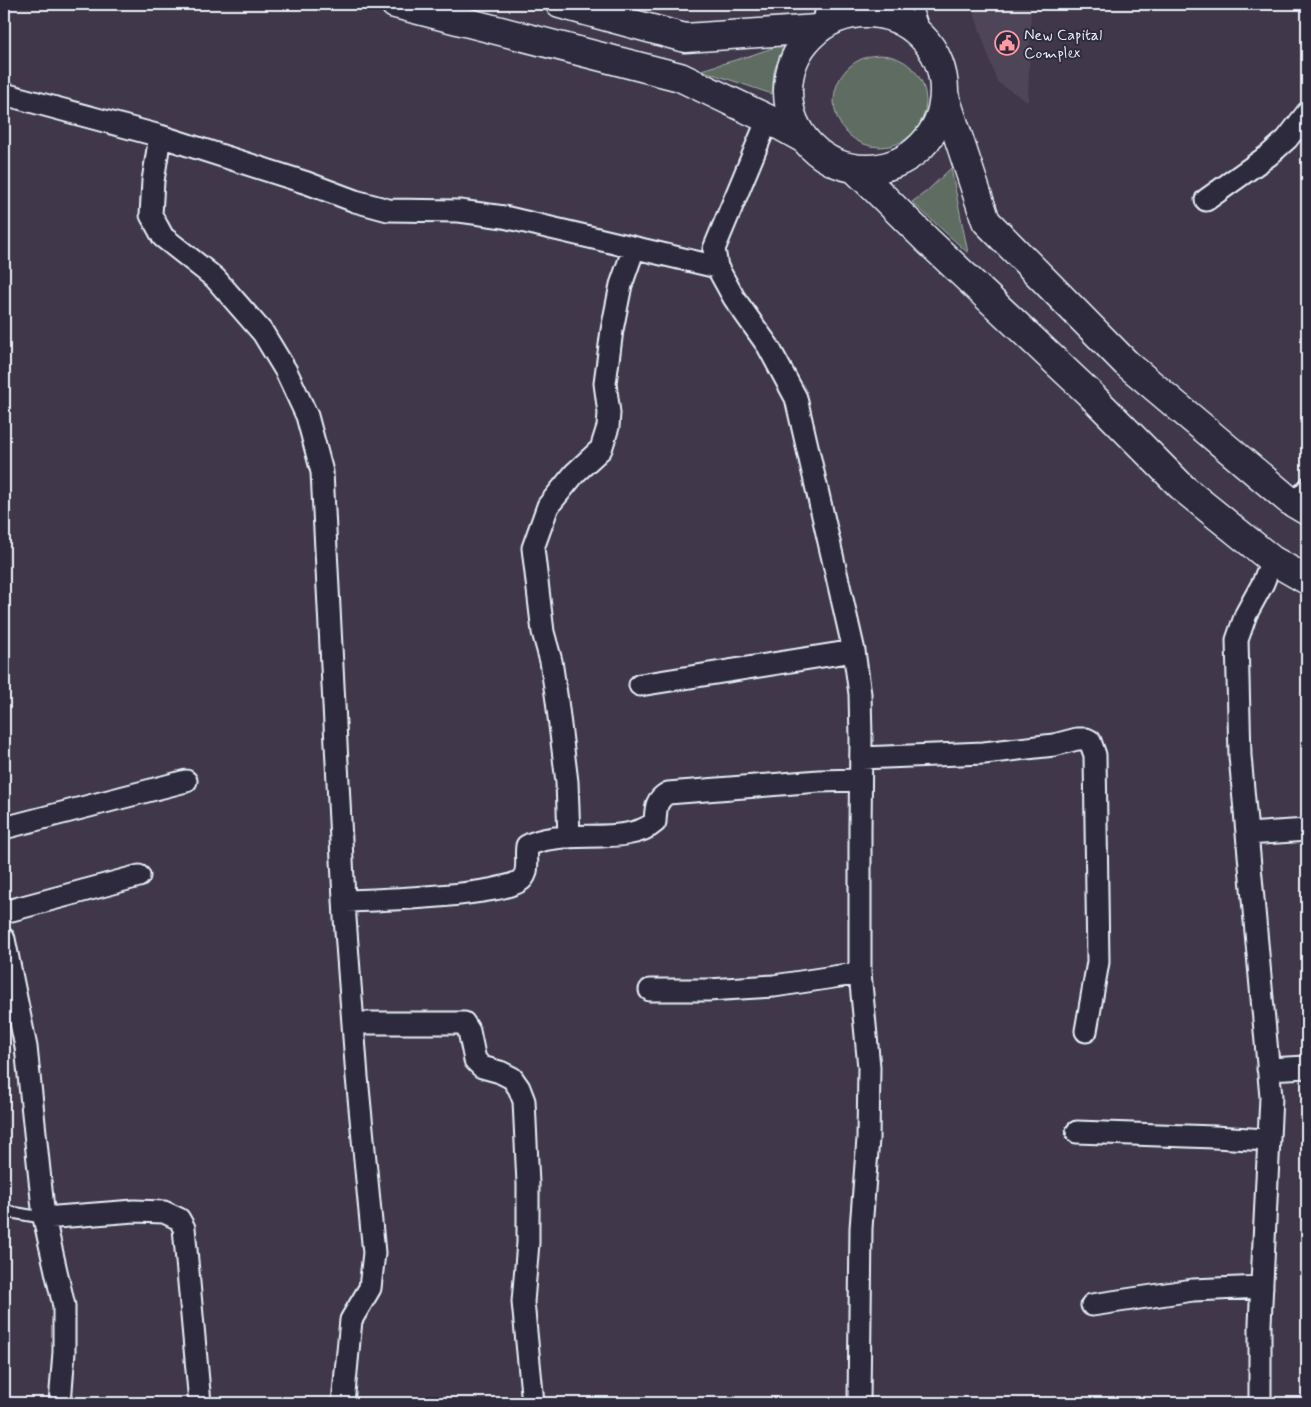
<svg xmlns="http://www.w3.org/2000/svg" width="1311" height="1407" font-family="Mynerve,sans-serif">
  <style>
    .built { fill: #4f4458 }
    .green { fill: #5e6c62; stroke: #a3aead }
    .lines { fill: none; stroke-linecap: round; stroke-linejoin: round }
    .service-casing { stroke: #e8f1f8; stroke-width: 14 }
    .minor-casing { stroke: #e8f1f8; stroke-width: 25 }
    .primary-casing { stroke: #e8f1f8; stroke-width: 31 }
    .service { stroke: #2f2a3d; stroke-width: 10 }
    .minor { stroke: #2f2a3d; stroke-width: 21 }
    .primary { stroke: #2f2a3d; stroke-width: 28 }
    .labels { text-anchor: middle; stroke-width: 4; stroke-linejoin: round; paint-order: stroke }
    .poi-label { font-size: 16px; fill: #e8f1f8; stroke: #2f2a3d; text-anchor: start }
  </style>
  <rect width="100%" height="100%" fill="#40374b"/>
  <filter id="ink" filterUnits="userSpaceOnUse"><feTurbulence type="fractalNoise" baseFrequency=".02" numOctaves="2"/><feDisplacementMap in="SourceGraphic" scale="10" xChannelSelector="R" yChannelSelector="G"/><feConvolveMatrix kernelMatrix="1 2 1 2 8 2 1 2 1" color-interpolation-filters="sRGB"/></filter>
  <g filter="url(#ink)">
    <path class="built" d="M971 4H1031L1028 102 997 82Z"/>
    <path class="green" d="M784 44 774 71 772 94 701 70 749 56Z
      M834 101a46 46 0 1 1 92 0a46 46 0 1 1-92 0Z
      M951 168 968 253 912 202 927 191Z"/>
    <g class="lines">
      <g class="service-casing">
        <path id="service" d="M915 4 929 45
          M817 29 822 4
          M1291 500 1307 482
          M4 1211 44 1218"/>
      </g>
      <g class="minor-casing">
        <path id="minor" d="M4 94 160 136 307 183 355 201 388 210 459 211 504 217 717 267
          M768 119 714 249 717 267 734 298 768 346 796 398 854 651 860 694 861 738 860 830V973L869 1067 868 1139 861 1228 859 1403
          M160 136 153 181 151 215 163 237 215 278 263 333 286 371 307 416 322 472 345 918 357 1077 374 1253 370 1288 351 1320 343 1403
          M1206 200 1269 155 1287 139 1307 113
          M640 685 854 651
          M861 758 984 753 1054 745 1077 739H1086L1090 741 1095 755 1098 962 1086 1031
          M4 828 186 781
          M1247 834 1307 830
          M569 837 567 782 557 701 551 661 543 632 533 548 548 506 575 473 601 449 608 427 609 413 605 383 612 330 621 285 634 248
          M344 901C373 900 507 896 522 879 530 871 525 856 527 846 561 827 628 847 655 822 656 809 655 800 668 793L819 781 860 780
          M4 912 139 876
          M4 939 26 1047 44 1218 64 1306V1352L60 1403
          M650 990H708L774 986 860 973
          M353 1023H464L469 1031 475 1060 482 1067 500 1072 512 1078 519 1088 524 1101 528 1184V1243L523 1302 533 1403
          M1268 1069 1307 1067
          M1077 1132 1214 1137 1268 1140
          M44 1218 134 1211 164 1212 179 1219 184 1228 200 1403
          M1092 1305 1193 1290 1262 1287
          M1260 1403V1324L1271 1097 1240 756 1237 640 1246 614 1263 583 1272 560"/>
      </g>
      <g class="primary-casing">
        <path id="primary" d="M395 4 680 77 768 119 804 139
          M560 4 685 38 817 29
          M788 91a78 78 0 1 1 156 0a78 78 0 1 1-156 0Z
          M944 94 986 221 1126 363 1290 501 1307 511
          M855 169 928 241 1089 393 1184 489 1272 560 1307 580"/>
      </g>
      <use href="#service" class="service"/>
      <use href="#minor" class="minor"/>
      <use href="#primary" class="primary"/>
    </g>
  </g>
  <defs>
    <g id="civic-ring" transform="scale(1.25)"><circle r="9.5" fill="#2f2a3d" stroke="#ff9aa2" stroke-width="1.5"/><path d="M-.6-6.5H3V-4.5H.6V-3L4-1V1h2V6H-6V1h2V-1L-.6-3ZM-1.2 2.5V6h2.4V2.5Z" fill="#ff9aa2"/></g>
  </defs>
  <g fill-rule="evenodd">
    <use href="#civic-ring" x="1007" y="43"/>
  </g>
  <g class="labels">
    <g class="poi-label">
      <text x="1024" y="40">New Capital<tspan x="1024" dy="18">Complex</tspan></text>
    </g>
  </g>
  <rect width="1311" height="1407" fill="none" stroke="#2f2a3d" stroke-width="20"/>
  <rect x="10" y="10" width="1291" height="1387" fill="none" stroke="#e8f1f8" stroke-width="2" filter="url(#ink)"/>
</svg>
